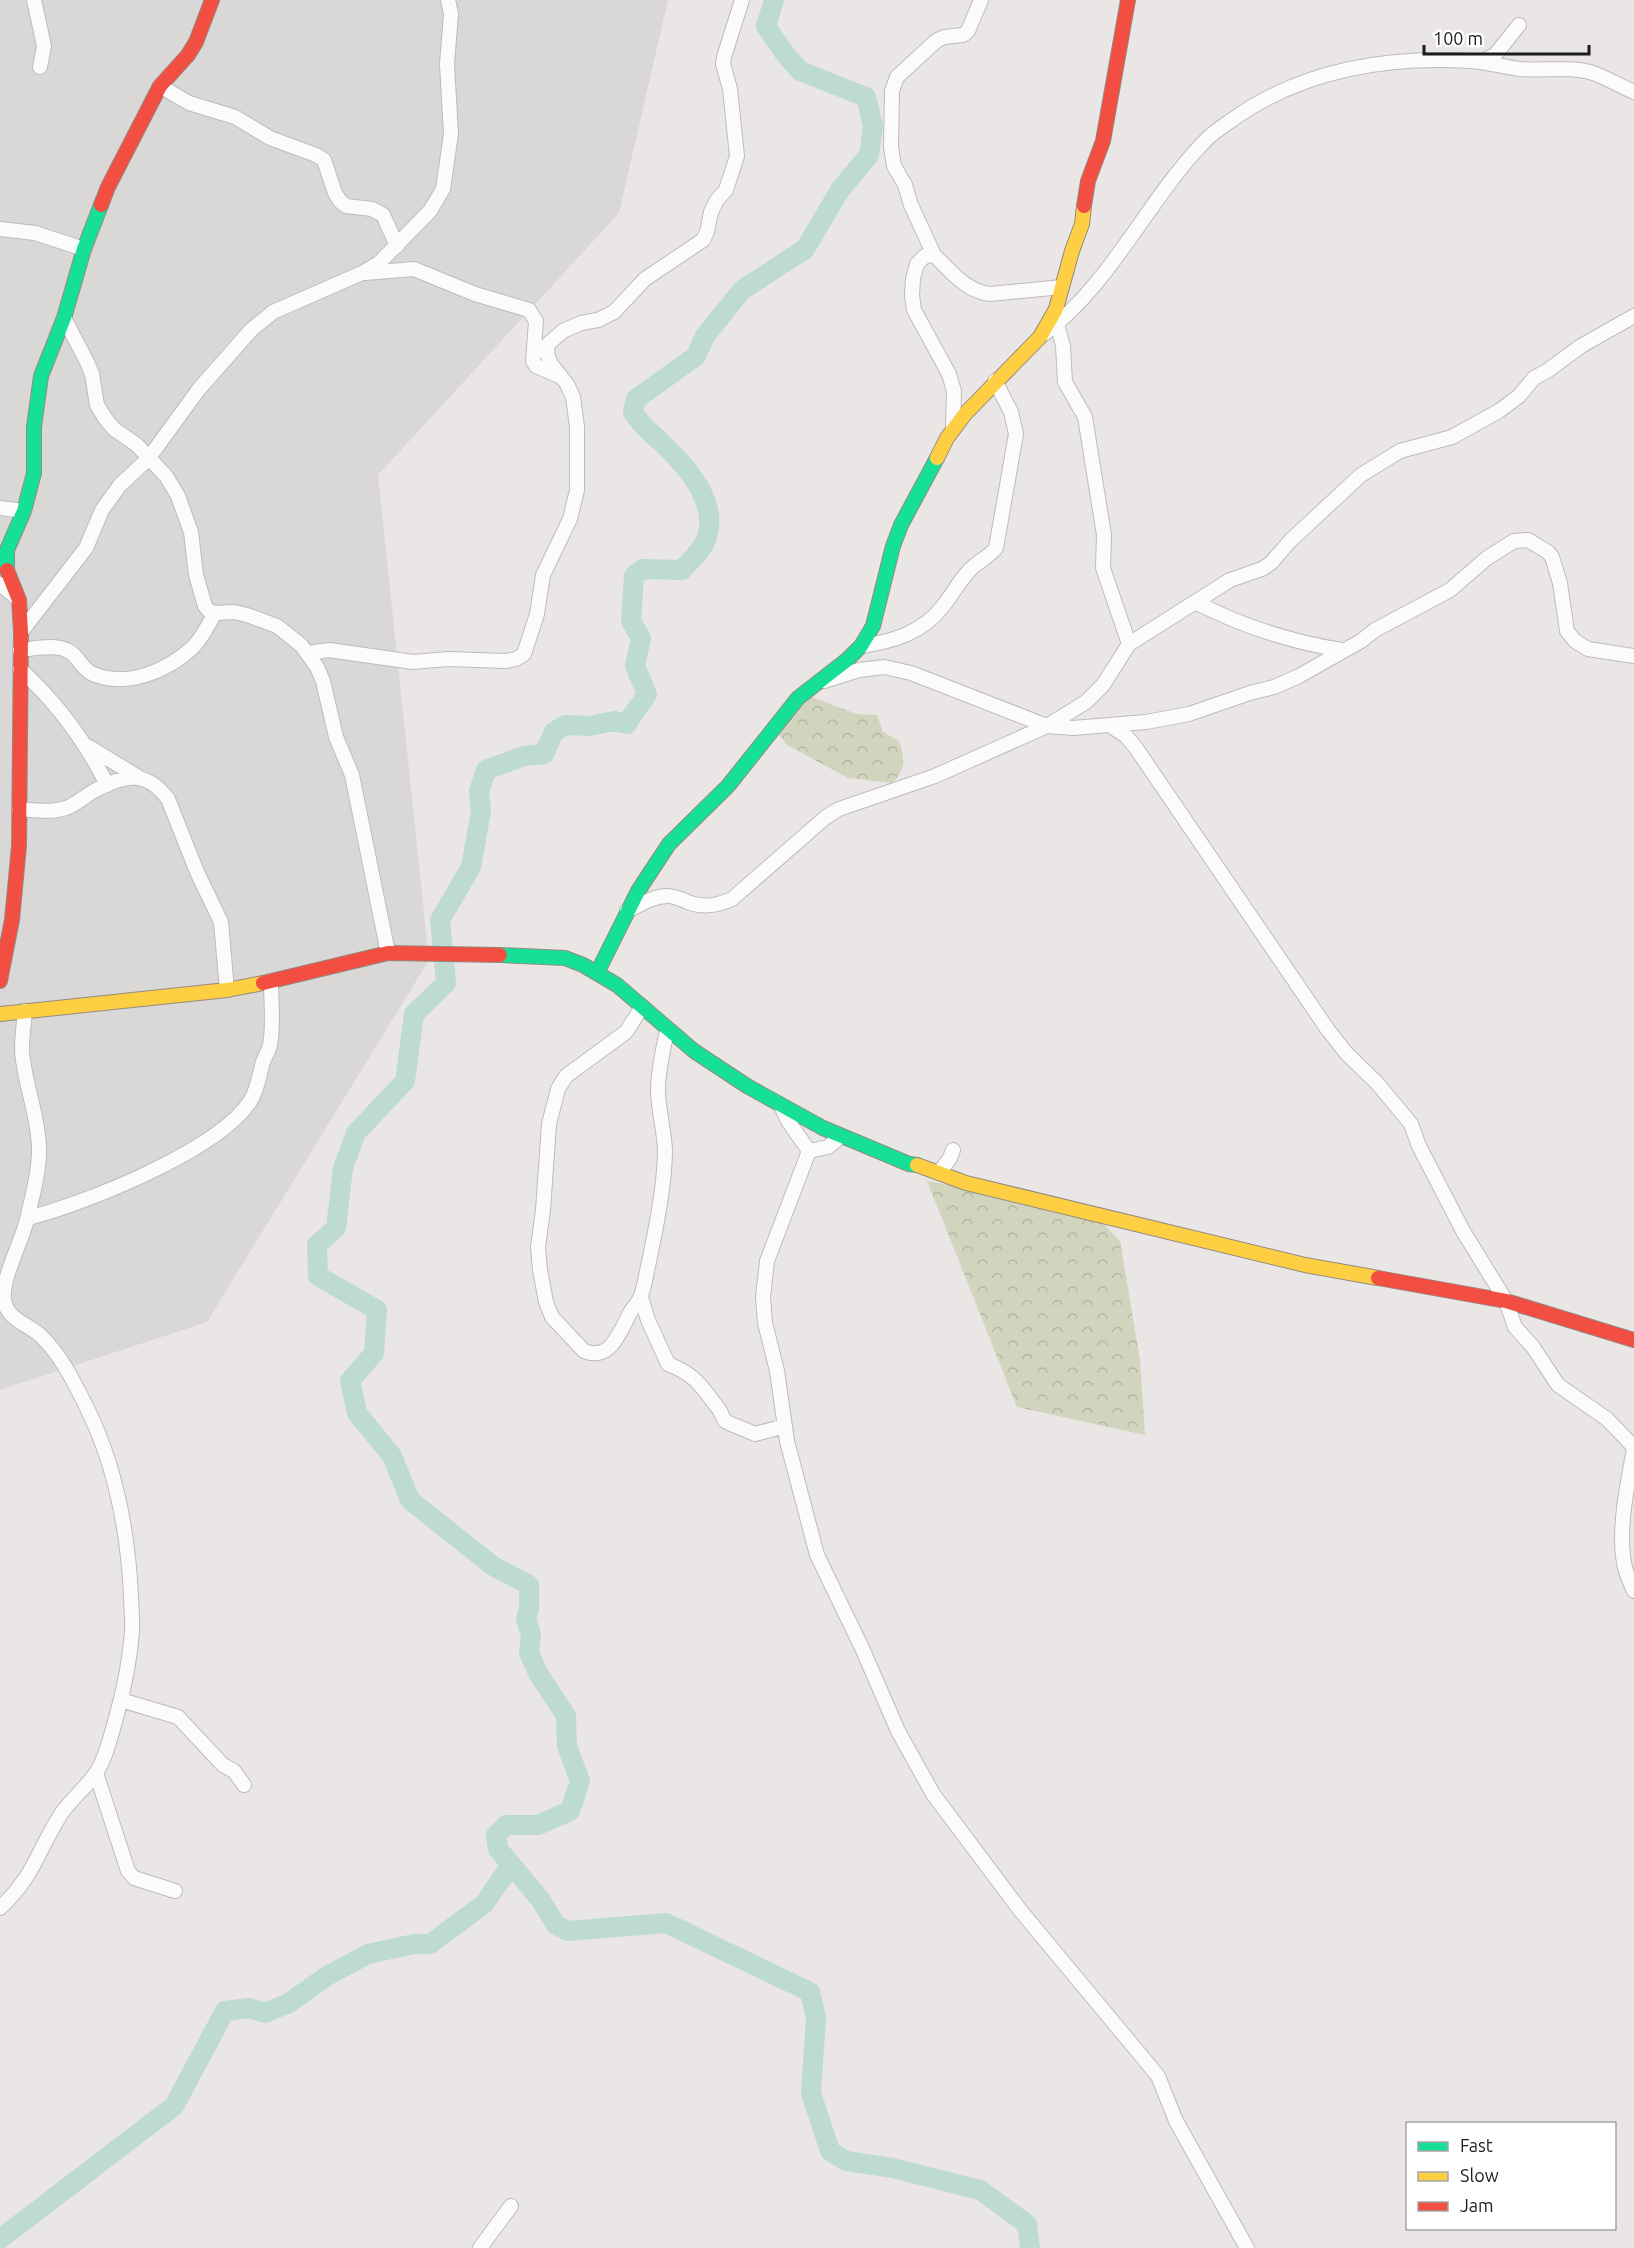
<svg xmlns="http://www.w3.org/2000/svg" width="1634" height="2248" font-family="Ubuntu,sans-serif">
  <style>
    .residential { fill: #dad7d7 }
    .forest { fill: url(#forest-crowns) }
    .lines { fill: none; stroke-linecap: round; stroke-linejoin: round }
    .river { stroke: #bddad3; stroke-width: 20 }
    .street-casing { stroke: #bdbbbb; stroke-width: 16 }
    .fast-casing { stroke: #928b80; stroke-width: 16 }
    .slow-casing { stroke: #928b80; stroke-width: 16 }
    .jam-casing { stroke: #928b80; stroke-width: 16 }
    .street { stroke: #fcfbfb; stroke-width: 14 }
    .fast { stroke: #16e098; stroke-width: 14 }
    .slow { stroke: #ffcf43; stroke-width: 14 }
    .jam { stroke: #f24e42; stroke-width: 14 }
  </style>
  <defs>
    <pattern id="forest-crowns" width="20" height="18" patternUnits="userSpaceOnUse" patternTransform="scale(1.5)"><rect width="20" height="18" fill="#d2d5be"/><path d="M2 6a3 3 0 1 1 6 0M12 15a3 3 0 1 1 6 0" fill="none" stroke="#b4b6a3"/></pattern>
  </defs>
  <rect width="100%" height="100%" fill="#ebe6e6"/>
  <path class="residential" d="M0 0H668L619 213 378 475 429 960 207 1322 0 1390Z"/>
  <path class="forest" d="M806 695 857 714 877 715 883 732 899 741C905 757 906 770 892 783L848 778 787 745 779 735Z
    M927 1181 967 1188 1101 1221 1120 1241 1140 1360 1145 1435 1017 1407Z"/>
  <g class="lines">
    <path class="river" d="M774 0 766 26 785 54 800 71 866 97 873 126 869 155 840 190 805 249 742 290 705 336 696 356 636 399 633 412C641 426 653 434 664 445 688 468 718 502 707 537 703 550 691 560 682 570L643 569 634 576 631 621 641 638 635 666 647 694C641 705 633 712 627 724L614 721 589 726 565 725 554 732 544 754 524 756 486 770 479 791 481 811 471 867 440 920 446 983 414 1014 405 1081 356 1133 343 1168 336 1228 317 1245 318 1276 377 1310 374 1353 350 1381 357 1413 392 1456 410 1500 493 1566 529 1585V1609L526 1619 531 1635 529 1653 538 1673 566 1716 567 1746 580 1781 570 1811 538 1825H506L496 1835 498 1849 540 1899 556 1925 568 1931 666 1923 810 1992 816 2018 811 2093 830 2151 846 2161 893 2168 980 2190 1027 2224 1030 2248
      M0 2239 174 2106 225 2011 249 2008 265 2013 289 2003 327 1976 368 1954 414 1944H430L484 1904 511 1865"/>
    <g class="street-casing">
      <path id="street" d="M34 0 44 46 40 67
        M1480 62 1495 55 1519 25
        M160 86 189 103 235 117 270 138 316 155 324 160 335 193 340 201 346 206 372 209 383 215 397 246
        M0 229 35 233 84 249
        M934 255 911 205 905 185 894 166 891 147 892 91 897 77 936 41 944 37 963 35 968 31 981 0
        M365 273 414 269 475 294 529 310 536 321 533 361 536 366 559 376
        M64 318 87 362 92 374 97 405 105 418 114 429 137 445 166 476 178 496 191 532 196 575 205 606 209 611 215 613 234 612 247 615 277 626 301 645 317 667 323 681 336 737 352 775 388 953
        M1057 324 1063 346 1065 382 1085 417 1104 535 1103 568 1129 644
        M1044 334C1112 283 1146 202 1204 142 1211 134 1220 128 1229 122 1300 70 1384 56 1471 61 1487 62 1503 67 1520 69 1543 71 1570 66 1593 73 1607 78 1620 86 1634 92
        M953 429 954 391 949 374 914 310 912 295 913 279 917 264 925 256 934 255C951 271 965 291 990 294L1062 287
        M0 508 24 511
        M0 584 17 598
        M1197 603C1242 626 1292 642 1342 650
        M21 632 86 548 102 510 120 485 148 459 199 389 251 330 273 312 362 273 379 263 430 211 443 189 451 134 447 64 451 14 448 0
        M861 646C891 642 923 633 943 606 952 595 958 583 968 572 976 562 988 558 996 548L1016 434 1011 412 995 381
        M20 650C33 649 54 644 66 650 78 654 81 669 93 674 127 688 167 671 192 648 202 639 208 625 215 613
        M309 653 329 650 413 662 448 659 506 661 516 659 524 654 537 614 543 575 570 519 577 490V427L573 397 567 384 551 364 547 354 548 344 563 331 581 323 598 320 614 312 645 279 703 240 707 232 711 212 717 200 726 190 737 156 730 89 723 64 724 57 742 0
        M20 669C57 703 85 740 107 785
        M824 681 859 670 884 667 911 673 1047 726 1086 702 1103 685 1129 644 1230 580 1262 569 1271 563 1290 541 1361 475 1400 451 1452 437 1499 411 1519 396 1534 378 1547 371 1581 346 1634 316
        M1111 726 1126 736 1136 748 1328 1030 1347 1054 1377 1083 1411 1124 1419 1146 1463 1231 1506 1301 1515 1327 1533 1347 1558 1385 1607 1419 1632 1445 1634 1449C1628 1481 1619 1524 1623 1556 1624 1569 1629 1580 1634 1591
        M89 747 138 777
        M19 809C34 810 51 813 66 808 77 804 87 794 98 789 126 774 147 771 168 799L197 872 221 922 227 990
        M627 911C640 905 653 896 667 896 676 896 683 900 690 903 705 908 718 905 732 899L826 817 839 809 935 776 1047 726 1073 728 1146 722 1189 714 1250 693 1274 687 1299 676 1361 641 1375 630 1450 590 1487 558 1514 541 1528 540 1548 552 1552 557 1560 583 1567 631 1575 641 1588 649 1634 656
        M642 1007 626 1032 566 1076 558 1089 549 1124 543 1210 538 1247 540 1270 546 1302 552 1317 584 1351C611 1362 620 1331 630 1313 633 1307 638 1303 640 1298 645 1287 646 1273 649 1262 656 1227 664 1190 665 1153 665 1132 658 1111 658 1090 658 1070 663 1050 667 1031
        M781 1106 788 1121 809 1151
        M840 1137 828 1147 809 1151 767 1261 763 1297 765 1323 777 1371 787 1441 817 1555 862 1648 898 1731 933 1794 1020 1910 1158 2076 1176 2121 1247 2248
        M939 1173 950 1158 953 1150
        M28 1218C84 1204 220 1150 251 1100 258 1088 259 1075 263 1062 265 1056 269 1051 270 1045 274 1025 271 1002 271 981
        M641 1297 648 1320 668 1364C696 1375 700 1385 718 1408 721 1411 722 1417 725 1421 727 1423 750 1431 755 1434L785 1426
        M121 1700 178 1717 223 1765 234 1771 244 1785
        M96 1773 128 1871 134 1878 175 1891
        M0 1908C34 1877 38 1850 61 1814 71 1799 86 1788 96 1773 106 1758 111 1735 116 1718 124 1689 130 1660 132 1631 133 1619 131 1608 131 1596 128 1532 115 1464 86 1406 74 1382 61 1355 41 1336 27 1323 8 1321 4 1300 1 1278 24 1238 28 1215 33 1195 40 1167 39 1147 38 1117 27 1090 23 1060 20 1045 24 1027 25 1011
        M480 2248 511 2206"/>
    </g>
    <g class="fast-casing">
      <path id="fast" d="M7 570V550L24 511 34 473V427L41 376 64 318 84 249 101 205
        M500 955 565 958 583 965 617 985 694 1051 747 1086 823 1128 909 1164 917 1165
        M597 973 638 891 669 844 728 786 798 698 848 659 861 646 873 626 893 546 901 525 937 458"/>
    </g>
    <g class="slow-casing">
      <path id="slow" d="M937 458 947 438 965 414 1040 337 1056 309 1072 251 1082 224 1084 206
        M0 1014 227 990 263 983
        M917 1165 966 1183 1305 1265 1378 1278"/>
    </g>
    <g class="jam-casing">
      <path id="jam" d="M101 205 108 187 160 86 188 55 196 42 212 0
        M1084 206 1088 181 1103 141 1128 0
        M0 981 12 920 19 846 21 632 19 600 7 570
        M263 983 388 953 500 955
        M1378 1278 1506 1301 1634 1340"/>
    </g>
    <use href="#street" class="street"/>
    <use href="#fast" class="fast"/>
    <use href="#slow" class="slow"/>
    <use href="#jam" class="jam"/>
  </g>
  <rect x="1406" y="2122" width="210" height="108" fill="#ffffff" stroke="#a5a5a5" stroke-width="1.5"/>
  <rect x="1418" y="2142" width="30" height="9" fill="#16e098" stroke="#a5a5a5" stroke-width="1.5"/>
  <text x="1460" y="2152" font-size="18" fill="#1d1d1d">Fast</text>
  <rect x="1418" y="2172" width="30" height="9" fill="#ffcf43" stroke="#a5a5a5" stroke-width="1.5"/>
  <text x="1460" y="2182" font-size="18" fill="#1d1d1d">Slow</text>
  <rect x="1418" y="2202" width="30" height="9" fill="#f24e42" stroke="#a5a5a5" stroke-width="1.5"/>
  <text x="1460" y="2212" font-size="18" fill="#1d1d1d">Jam</text>
  <path d="M1424 45v9h165v-9" fill="none" stroke="#1d1d1d" stroke-width="3"/>
  <text x="1433" y="45" font-size="18" fill="#1d1d1d" stroke="#ffffff" stroke-width="4.5" paint-order="stroke">100 m</text>
</svg>
